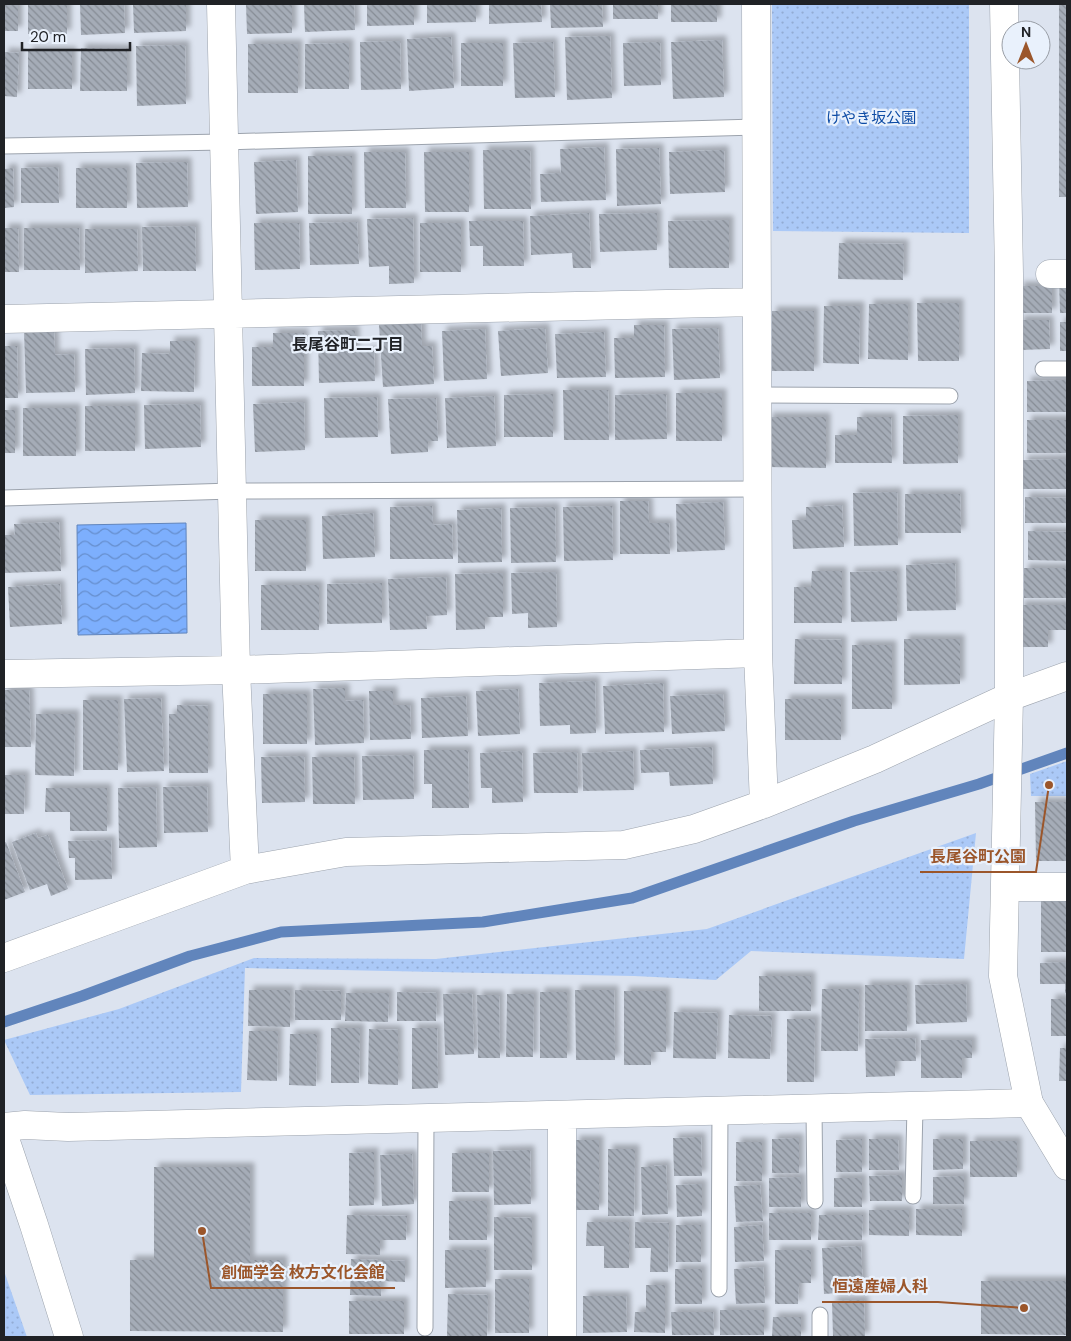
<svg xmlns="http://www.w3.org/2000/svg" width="1071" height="1341" font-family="'DM Sans','Noto Sans JP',sans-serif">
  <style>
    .green { fill: url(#green-dots) }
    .water { fill: url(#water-waves); stroke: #6185bc }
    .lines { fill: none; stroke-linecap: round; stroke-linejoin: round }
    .stream { stroke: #6185bc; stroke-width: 11 }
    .building { fill: url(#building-back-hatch); filter: url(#shadow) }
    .service-casing { stroke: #9ca3ad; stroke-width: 17 }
    .minor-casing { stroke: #9ca3ad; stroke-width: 29 }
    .tertiary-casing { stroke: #9ca3ad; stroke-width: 29 }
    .service { stroke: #fff; stroke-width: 15 }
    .minor { stroke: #fff; stroke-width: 28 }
    .tertiary { stroke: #fff; stroke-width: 28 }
    .labels { text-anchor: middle; stroke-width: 4.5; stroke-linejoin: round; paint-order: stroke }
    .park-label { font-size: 15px; fill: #0e4ca5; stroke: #e9f1fc }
    .neighbourhood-label { font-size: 16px; font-weight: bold; fill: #202226; stroke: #e9f1fc }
    .leader { fill: none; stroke: #9b562b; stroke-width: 2 }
    .callout-dot { fill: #9b562b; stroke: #e9f1fc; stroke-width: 2 }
    .callout-label { font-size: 16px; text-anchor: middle; font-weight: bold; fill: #9b562b; stroke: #e9f1fc; stroke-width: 4.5; stroke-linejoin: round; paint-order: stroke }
  </style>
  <defs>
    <pattern id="green-dots" width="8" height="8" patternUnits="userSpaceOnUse" patternTransform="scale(1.25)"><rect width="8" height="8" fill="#abc9f7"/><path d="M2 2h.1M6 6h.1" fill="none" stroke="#93acd4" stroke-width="1.8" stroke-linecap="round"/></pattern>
    <pattern id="water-waves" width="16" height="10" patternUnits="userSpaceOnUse" patternTransform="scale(1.25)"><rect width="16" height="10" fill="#7daffd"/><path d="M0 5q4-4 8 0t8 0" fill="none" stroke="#668ecd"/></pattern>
    <pattern id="building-back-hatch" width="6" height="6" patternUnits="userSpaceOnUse" patternTransform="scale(1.25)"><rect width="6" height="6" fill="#a5acb7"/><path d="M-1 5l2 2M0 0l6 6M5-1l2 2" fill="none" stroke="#868c95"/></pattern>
    <filter id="shadow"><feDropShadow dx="4.5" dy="-4.5" stdDeviation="2.5" flood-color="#0004"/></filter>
  </defs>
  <rect width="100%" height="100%" fill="#dce3ef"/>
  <path class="green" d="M772 4H969V233L773 231Z
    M1067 761V796H1031L1030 774Z
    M976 833 964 959 751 951 716 980 634 976 245 968 241 1092 30 1095 4 1040 119 1009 254 958 436 959 707 929Z
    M4 1271 27 1337H4Z"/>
  <path class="water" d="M186 523 187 633 78 635 77 525Z"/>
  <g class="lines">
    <path class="stream" d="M4 1022 82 996 190 956 281 932 483 922 632 898 854 821 979 784 1067 753"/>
  </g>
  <path class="building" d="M4 4H18V31H4Z
    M28 4H67V34H28Z
    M80 4H124L125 33 81 35Z
    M133 4H186V31L134 33Z
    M246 4H292V33L247 34Z
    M304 4H354L355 30 305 32Z
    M367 4H414V25L367 26Z
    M427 4H476V22L427 23Z
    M489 4H541L542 22 489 24Z
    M550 4H602L603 27 551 28Z
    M613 4H658V19H613Z
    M671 4H717V22H671Z
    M1059 4H1067V197H1059Z
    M610 36 612 98 567 100 565 37Z
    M451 37 454 88 409 91 407 39Z
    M722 40 724 97 673 99 671 42Z
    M400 41 401 89 361 90 360 42Z
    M553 42 555 97 515 98 513 43Z
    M660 42 661 85 624 86 623 43Z
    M349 43V89H305V44Z
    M461 43H503V86H461Z
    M248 44H298V93H248Z
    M185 45 186 104 137 106 136 46Z
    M81 48 127 49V91H80Z
    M28 51H72V89H28Z
    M4 52 19 53 17 97 4 96Z
    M604 147 606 200 541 202 540 174 561 173 560 149Z
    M659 148 661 204 617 206 616 149Z
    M483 150H530L531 209H484Z
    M724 150 725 192 670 194 669 152Z
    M364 152H405L406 208H365Z
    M424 152H469V212H425Z
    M308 156H352V214H308Z
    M296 160 298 212 256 214 254 162Z
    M187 162 188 207 137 208 136 163Z
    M58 167 59 203H21V168Z
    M13 168 14 207 4 208V169Z
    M76 168H127V208H76Z
    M589 213 591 268H573L572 253 531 255 530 216Z
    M657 213V250L600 252 599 214Z
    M413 218 414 283 389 284V266L369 267 367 219Z
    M729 220V268H669L668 221Z
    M469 221H523L524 266H483V246H470Z
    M357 222 359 264 310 265 309 223Z
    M254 223H299L300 269 255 270Z
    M420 223H461V272H420Z
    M195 226 196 271H143L142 227Z
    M4 228H18L19 272H4Z
    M24 228H79L80 270H24Z
    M85 229H137L138 271 85 273Z
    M839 243 904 244 903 280 838 279Z
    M1059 283H1067V313H1060Z
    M1019 286H1052V313H1019Z
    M917 303H959V361H918Z
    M869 304H908V360L868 359Z
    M824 306H860L859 364 823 363Z
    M772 311H814V371H772Z
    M1019 320H1049L1050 349 1020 350Z
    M1060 322H1067V351H1060Z
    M421 323 422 346H432L434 384 383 387 379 325Z
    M634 325H664L665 377 615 378 614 338H634Z
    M545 328 548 373 501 376 498 331Z
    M718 328 720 378 674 380 672 329Z
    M485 329 487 379 444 381 442 331Z
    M355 330V352L374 351 375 381 319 383 318 331Z
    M24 331H54L55 355 74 354 75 392 26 393Z
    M604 332 606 377 557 378 555 334Z
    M273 333H304V386H252V347H273Z
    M170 341H195L194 392 141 391 142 353 170 354Z
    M4 346H17L18 398H4Z
    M134 348 135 393 86 395 85 349Z
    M1067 380V412H1027V381Z
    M563 390H608L609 440H564Z
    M676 393H722V441H676Z
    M553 394V437H504V395Z
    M666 394 667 439 615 440V395Z
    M494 396 496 446 447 448 445 398Z
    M377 397 378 437 325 438 324 398Z
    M436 398 438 441H428V452L391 454 388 399Z
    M304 402 305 450 255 452 253 404Z
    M200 404 201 447 145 449 144 405Z
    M85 406H135V451H85Z
    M23 408H76V456H23Z
    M4 410H15V453H4Z
    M958 415V463L903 464V416Z
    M768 417H826V468L768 467Z
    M857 417H891L892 463H835V435H857Z
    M1027 420H1067V453H1027Z
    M1067 459V489H1023V460Z
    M897 492 898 545 854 546 853 493Z
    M905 494H960L961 533H905Z
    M1025 497 1067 498V523H1025Z
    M620 501H648L649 523H669L670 554H620Z
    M723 502 725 550 677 552 676 504Z
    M842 505 844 547 793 549 792 520H806V507Z
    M432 506 433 525 452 524 453 559H390V507Z
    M612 506 613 560 564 561 563 507Z
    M555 507 556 562 511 563 510 508Z
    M501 508 502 562 458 563 457 510Z
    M373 513 375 557 323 559 322 516Z
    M255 520H306V571H255Z
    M59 522 61 571 4 573V535H15L14 524Z
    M1028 531 1067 532V561L1028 560Z
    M955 563 956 610 907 611 906 565Z
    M1024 568H1067V598H1024Z
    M812 571H842V623H794V587H811Z
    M897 571V621L851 622 850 572Z
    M556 572 557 627 528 628V613L512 614 511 573Z
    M503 573V617H485V629L456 630 455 574Z
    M446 577 447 615 426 616 427 629 390 630 388 579Z
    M382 583V623L327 624V584Z
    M60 584 62 624 10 627 8 587Z
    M261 585H319V630H261Z
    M1020 605H1067V630H1048V647H1020Z
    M795 639 842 640V684H794Z
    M904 639H960V684L904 685Z
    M852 645H892V709H852Z
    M595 681 596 733 570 734V725L540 726 539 683Z
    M663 683 664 732 605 734 603 686Z
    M345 688V701L363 700 364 743 315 745 313 689Z
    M518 689 520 734 478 736 476 691Z
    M4 690H29L31 747H4Z
    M369 691H393V705H410L411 739 370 740Z
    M263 694H307V744H263Z
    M723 694 725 731 672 734 670 696Z
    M466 696 468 736 422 738 421 698Z
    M161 698 164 771 127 772 124 699Z
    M785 699H841V740H785Z
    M83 700H118V770H83Z
    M177 705 208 706V773H169V714H177Z
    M36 714H75L74 776 35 775Z
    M712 747 713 784 670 786 669 772 641 773 640 750Z
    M424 750H468L469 808H432V784H424Z
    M522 751 523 802 492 803V788H481L480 753Z
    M633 751 634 790 583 791 582 753Z
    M577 752 578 793H534L533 753Z
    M413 755 414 799 363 800 362 756Z
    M304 756 305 802 262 803 261 757Z
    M312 757H354L355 804H313Z
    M4 775H25L24 814H4Z
    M207 786 208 832 164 833 163 787Z
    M156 787 157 847 119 848 118 788Z
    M46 788H107V831H70V812H45Z
    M1035 802H1067V861H1036Z
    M36 833 38 838 48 835 68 889 51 896 47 884 30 890 12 842Z
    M111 840 112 879 75 880V858H69L68 841Z
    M6 842 25 892 4 900V843Z
    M1041 900H1067V952H1041Z
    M1067 962V993H1065V984H1040V963Z
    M759 976H811V1011H759Z
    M966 984 967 1022 916 1024 915 985Z
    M865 985H907V1031H865Z
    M822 989H859L858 1051H821Z
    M249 990H290V1027L248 1026Z
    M295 990 341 991V1020H295Z
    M575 990H614L615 1060H576Z
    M624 991H666V1052H651V1065H624Z
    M397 992 437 993 436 1021H397Z
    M540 992H567V1058H540Z
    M346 993H389L388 1022 345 1021Z
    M472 993 474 1054 445 1055 443 994Z
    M507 994H534L533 1057H506Z
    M477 995H499L500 1058H478Z
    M1051 999H1067V1036H1051Z
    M674 1012 718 1013 716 1059 673 1058Z
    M729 1015 772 1016 770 1059 728 1058Z
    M787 1019H815L814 1082H787Z
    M331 1028H360L359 1083H331Z
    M412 1028H437L438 1088 412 1089Z
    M369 1029 398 1030V1085L368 1084Z
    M249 1031H278L277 1081 247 1080Z
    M290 1034H317L316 1086 289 1085Z
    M915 1038 916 1061H895V1076L866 1077 865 1039Z
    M921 1040H972V1058H962V1078H921Z
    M1060 1048H1067V1081H1059Z
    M701 1137 702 1176H674L673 1138Z
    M799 1138V1173H772V1139Z
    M862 1139V1172H836V1140Z
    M869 1139H898L899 1170H869Z
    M933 1139H963V1169L933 1170Z
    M575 1140H599V1210H575Z
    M970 1141H1017V1177H970Z
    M736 1142H762V1181H736Z
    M608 1149H635L634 1216H608Z
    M530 1150 531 1204 494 1205 493 1151Z
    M374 1152V1205L349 1206V1153Z
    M452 1153H489V1192H452Z
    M412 1154 414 1204 382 1206 380 1155Z
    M666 1165 668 1214 642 1215 641 1167Z
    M154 1167H250V1260H283V1332L130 1331V1260H154Z
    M902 1175V1201H870L869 1176Z
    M964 1176V1204H933V1177Z
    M801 1177V1207H769V1178Z
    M834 1178H862V1207H834Z
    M702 1184V1216L677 1217 676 1185Z
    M760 1185 763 1221 736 1222 734 1186Z
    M449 1201H487V1240H449Z
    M916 1209H962V1236L916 1235Z
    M869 1210H909V1236L869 1235Z
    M769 1213H811V1240H769Z
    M347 1215 407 1216 406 1240H380V1255L346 1254Z
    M819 1215H863L862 1240H818Z
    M494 1217 532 1218V1270H494Z
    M587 1222H629V1268H604V1246H586Z
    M635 1222 669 1223 668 1272H650L651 1248H635Z
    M676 1225H701V1262H676Z
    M762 1225 764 1261 735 1262 734 1227Z
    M861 1246 863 1291 824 1294 822 1248Z
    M445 1250H486V1287L445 1288Z
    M775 1250H811V1283H799L798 1304H775Z
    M351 1259 405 1261V1282L381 1281V1296L350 1295Z
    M763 1267 765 1303 736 1304 734 1269Z
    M675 1269H702V1304H675Z
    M495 1279H529V1333H495Z
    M981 1281H1067V1335L981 1334Z
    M646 1285H665V1333L634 1332 635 1312H646Z
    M448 1294 488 1295 487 1337 447 1336Z
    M583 1296H626L627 1332 583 1333Z
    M864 1300 865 1337H833L832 1301Z
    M349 1301H404V1334H349Z
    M720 1310H764V1335H720Z
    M671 1312H713L714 1335H672Z
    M773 1317H801V1337H772Z"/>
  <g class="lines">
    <g class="service-casing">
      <path id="service" d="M4 146 224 142 756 127
        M1043 369H1067
        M757 395 950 396
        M4 498 232 491 758 489
        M814 1108 815 1201
        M913 1196 915 1106
        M719 1289 720 1110
        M425 1328 426 1118
        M820 1337V1315"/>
    </g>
    <g class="minor-casing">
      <path id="minor" d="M221 4 236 670 245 870
        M756 4 758 653 764 804
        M1050 274H1067
        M4 319 757 302
        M4 674 236 670 758 653
        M1006 887H1067
        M4 958 245 870 346 852 624 845 694 829 764 804 875 759 1009 697 1067 676
        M562 1115V1337
        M4 1127 25 1125 68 1127 1029 1103"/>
    </g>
    <g class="tertiary-casing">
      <path id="tertiary" d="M1004 4 1009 274V697L1003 976 1029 1103 1067 1166
        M4 1136 34 1225 69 1337"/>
    </g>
    <use href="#service" class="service"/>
    <use href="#minor" class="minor"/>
    <use href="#tertiary" class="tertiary"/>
  </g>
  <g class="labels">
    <g class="park-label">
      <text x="871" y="123">けやき坂公園</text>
    </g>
    <g class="neighbourhood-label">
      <text x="348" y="350">長尾谷町二丁目</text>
    </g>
  </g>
  <path class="leader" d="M1049 785L1036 872H920M202 1231L211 1288H395M1024 1308L938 1302H822"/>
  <g class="callout-dot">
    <circle cx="1049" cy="785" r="5"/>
    <circle cx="202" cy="1231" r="5"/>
    <circle cx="1024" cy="1308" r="5"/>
  </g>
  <g class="callout-label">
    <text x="978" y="862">長尾谷町公園</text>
    <text x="303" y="1278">創価学会 枚方文化会館</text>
    <text x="880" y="1292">恒遠産婦人科</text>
  </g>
  <rect width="1071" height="1341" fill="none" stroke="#202226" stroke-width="10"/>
  <g transform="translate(1026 45)"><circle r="24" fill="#e9f1fc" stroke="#999ea6"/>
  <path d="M0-4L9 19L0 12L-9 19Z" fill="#9b562b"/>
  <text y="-8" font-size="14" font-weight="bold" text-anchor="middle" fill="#202226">N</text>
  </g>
  <path d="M22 42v8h108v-8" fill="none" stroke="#202226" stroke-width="2.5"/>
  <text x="30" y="42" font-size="15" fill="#202226" stroke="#e9f1fc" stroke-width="4" paint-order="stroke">20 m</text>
</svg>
